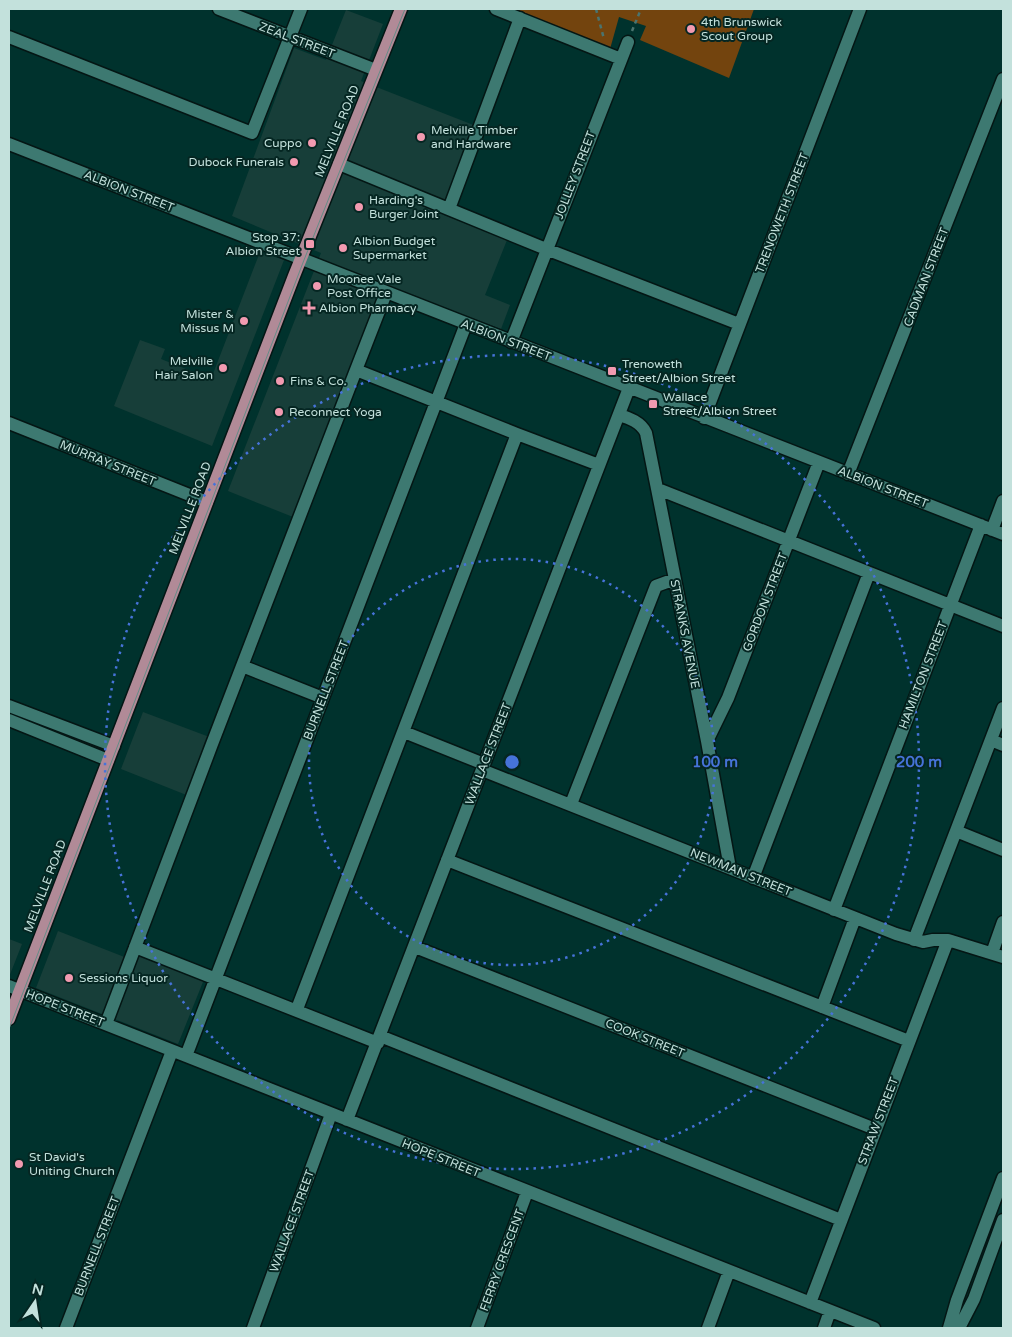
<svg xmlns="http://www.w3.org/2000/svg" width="1012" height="1337" font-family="'Varela Round',sans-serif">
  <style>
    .built { fill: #173e39 }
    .green { fill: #73440e }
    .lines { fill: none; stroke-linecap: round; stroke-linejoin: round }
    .minor-casing { stroke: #041614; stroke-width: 15 }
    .major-casing { stroke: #041614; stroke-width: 15 }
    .path { stroke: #4a746f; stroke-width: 2.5; stroke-dasharray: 4 4; stroke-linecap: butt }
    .minor { stroke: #3d7971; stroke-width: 12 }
    .major { stroke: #b18a97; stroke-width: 12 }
    .tram { stroke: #658c87; stroke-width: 1 }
    .ring { fill: none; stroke: #4673d9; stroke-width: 2.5; stroke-dasharray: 2.5 5 }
    .poi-dot { fill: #f29ab0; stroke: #052622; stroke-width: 2 }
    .labels { text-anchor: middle; stroke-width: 4; stroke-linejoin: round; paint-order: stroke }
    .poi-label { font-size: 12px; fill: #c3e1dc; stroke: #052622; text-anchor: start }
    .street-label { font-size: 12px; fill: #c3e1dc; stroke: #052622 }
    .centre { fill: #4673d9; stroke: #052622; stroke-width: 2.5 }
    .ring-label { font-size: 15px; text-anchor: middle; font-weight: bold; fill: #4673d9; stroke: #052622; stroke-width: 4; stroke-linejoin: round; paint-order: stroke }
  </style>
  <rect width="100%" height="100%" fill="#00322d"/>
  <path class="built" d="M346 10 383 24 361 81 476 126 444 215 507 240 485 295 510 305 501 329 388 286 298 519 228 491 321 253 232 216 294 48 326 60Z
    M260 252 284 260 212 446 114 406 140 340 165 349 161 359 211 379Z
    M143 712 212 738 189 796 121 769Z
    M58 931 132 960 138 946 207 972 178 1044 36 988Z
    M9 939 22 944 9 977Z"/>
  <path class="green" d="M502 9H754L729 78 640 40 646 26 619 17 610 49Z"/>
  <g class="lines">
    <g class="minor-casing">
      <path id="minor" d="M219 9 376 70
        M496 9 621 59
        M9 37 252 133 301 9
        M9 144 1003 534
        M339 164 546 249 739 324
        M449 209 520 18
        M511 342 628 42
        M356 370 386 293
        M619 415C629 418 641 422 646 433L707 741 730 868
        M704 418 860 9
        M9 423 207 502
        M848 474 1003 79
        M658 489 1003 626
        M992 530 1003 501
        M242 666 323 698
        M9 706 114 746
        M1003 708 956 831 1003 850
        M9 720 108 760
        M404 732 484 764
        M991 740 1003 745
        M707 741 728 698 819 462
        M482 770 896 934 923 942 933 940H948L1003 957
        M571 804 656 586 675 579
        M447 860 909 1041
        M753 878 869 573
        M834 910 981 525
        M914 940 956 831
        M135 947 378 1043
        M415 947 875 1129
        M992 953 1003 922
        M9 986 874 1328
        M822 1007 855 918
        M297 1009 517 434
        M106 1024 212 744 356 370 517 434 599 465
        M380 1036 841 1220
        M186 1056 466 324
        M347 1120 629 388
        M810 1303 948 940
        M66 1328 172 1051
        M253 1328 331 1114
        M477 1328 527 1192
        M708 1328 729 1271
        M824 1328 830 1311
        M949 1328 957 1300 1003 1178
        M959 1328 974 1299 1003 1220"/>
    </g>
    <g class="major-casing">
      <path id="major" d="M9 1019 294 276 401 9"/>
    </g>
    <path class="path" d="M596 9 604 39
      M632 31 641 9"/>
    <use href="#minor" class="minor"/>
    <use href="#major" class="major"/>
    <path class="tram" d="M9 1029 304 260 405 9"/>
  </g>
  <g class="ring">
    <circle cx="512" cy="762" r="203"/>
    <circle cx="512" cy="762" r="407"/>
  </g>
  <g class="poi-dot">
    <circle cx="691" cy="29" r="5"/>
    <circle cx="421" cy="137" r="5"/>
    <circle cx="312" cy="143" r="5"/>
    <circle cx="294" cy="162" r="5"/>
    <circle cx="359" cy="207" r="5"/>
    <rect x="305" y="239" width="10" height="10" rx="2.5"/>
    <circle cx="343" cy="248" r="5"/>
    <circle cx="317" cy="286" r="5"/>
    <path d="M306.5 300.5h5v5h5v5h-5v5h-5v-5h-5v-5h5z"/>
    <circle cx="244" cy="321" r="5"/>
    <circle cx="223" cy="368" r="5"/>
    <rect x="607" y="366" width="10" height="10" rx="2.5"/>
    <circle cx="280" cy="381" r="5"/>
    <rect x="648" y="399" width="10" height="10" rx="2.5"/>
    <circle cx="279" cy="412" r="5"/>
    <circle cx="69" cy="978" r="5"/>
    <circle cx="19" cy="1164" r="5"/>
  </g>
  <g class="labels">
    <g class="poi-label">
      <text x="701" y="26">4th Brunswick<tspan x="701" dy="14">Scout Group</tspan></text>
      <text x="431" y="134">Melville Timber<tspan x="431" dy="14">and Hardware</tspan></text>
      <text x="302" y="147" text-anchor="end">Cuppo</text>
      <text x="284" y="166" text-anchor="end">Dubock Funerals</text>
      <text x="369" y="204">Harding's<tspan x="369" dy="14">Burger Joint</tspan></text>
      <text x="300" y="241" text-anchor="end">Stop 37:<tspan x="300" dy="14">Albion Street</tspan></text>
      <text x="353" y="245">Albion Budget<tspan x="353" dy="14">Supermarket</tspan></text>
      <text x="327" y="283">Moonee Vale<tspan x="327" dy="14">Post Office</tspan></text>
      <text x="319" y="312">Albion Pharmacy</text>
      <text x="234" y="318" text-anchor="end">Mister &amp;<tspan x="234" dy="14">Missus M</tspan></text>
      <text x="213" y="365" text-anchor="end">Melville<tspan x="213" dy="14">Hair Salon</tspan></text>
      <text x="622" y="368">Trenoweth<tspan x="622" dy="14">Street/Albion Street</tspan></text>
      <text x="290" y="385">Fins &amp; Co.</text>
      <text x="663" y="401">Wallace<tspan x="663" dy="14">Street/Albion Street</tspan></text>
      <text x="289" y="416">Reconnect Yoga</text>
      <text x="79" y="982">Sessions Liquor</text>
      <text x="29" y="1161">St David's<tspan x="29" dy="14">Uniting Church</tspan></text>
    </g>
    <g class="street-label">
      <text transform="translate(297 40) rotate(21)" y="4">ZEAL STREET</text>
      <text transform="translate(337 131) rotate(-68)" y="4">MELVILLE ROAD</text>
      <text transform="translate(575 175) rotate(-69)" y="4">JOLLEY STREET</text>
      <text transform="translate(129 191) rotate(21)" y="4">ALBION STREET</text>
      <text transform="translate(782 213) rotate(-69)" y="4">TRENOWETH STREET</text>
      <text transform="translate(926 277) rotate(-69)" y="4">CADMAN STREET</text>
      <text transform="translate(506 340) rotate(21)" y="4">ALBION STREET</text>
      <text transform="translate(108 463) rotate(22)" y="4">MURRAY STREET</text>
      <text transform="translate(883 487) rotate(21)" y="4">ALBION STREET</text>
      <text transform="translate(190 508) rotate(-69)" y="4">MELVILLE ROAD</text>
      <text transform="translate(765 602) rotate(-69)" y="4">GORDON STREET</text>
      <text transform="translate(685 634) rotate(79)" y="4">STRANKS AVENUE</text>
      <text transform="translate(923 675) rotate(-69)" y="4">HAMILTON STREET</text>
      <text transform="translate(326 690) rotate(-69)" y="4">BURNELL STREET</text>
      <text transform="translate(488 754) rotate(-69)" y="4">WALLACE STREET</text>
      <text transform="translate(741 872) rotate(22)" y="4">NEWMAN STREET</text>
      <text transform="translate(45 886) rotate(-69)" y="4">MELVILLE ROAD</text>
      <text transform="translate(65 1008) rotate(21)" y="4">HOPE STREET</text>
      <text transform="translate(645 1038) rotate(22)" y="4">COOK STREET</text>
      <text transform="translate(878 1121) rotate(-69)" y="4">STRAW STREET</text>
      <text transform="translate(441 1158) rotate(22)" y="4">HOPE STREET</text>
      <text transform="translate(292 1221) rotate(-70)" y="4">WALLACE STREET</text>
      <text transform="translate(97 1246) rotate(-69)" y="4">BURNELL STREET</text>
      <text transform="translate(502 1260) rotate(-70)" y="4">FERRY CRESCENT</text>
    </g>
  </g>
  <circle cx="512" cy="762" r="8" class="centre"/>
  <g class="ring-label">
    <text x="715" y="767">100 m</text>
    <text x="919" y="767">200 m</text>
  </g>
  <rect width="1012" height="1337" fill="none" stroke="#c3e1dc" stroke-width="20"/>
  <g transform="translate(35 1302) rotate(13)" stroke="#052622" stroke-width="4" paint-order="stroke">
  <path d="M0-4L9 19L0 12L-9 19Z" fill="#c3e1dc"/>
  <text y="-8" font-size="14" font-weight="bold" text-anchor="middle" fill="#c3e1dc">N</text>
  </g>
</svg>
